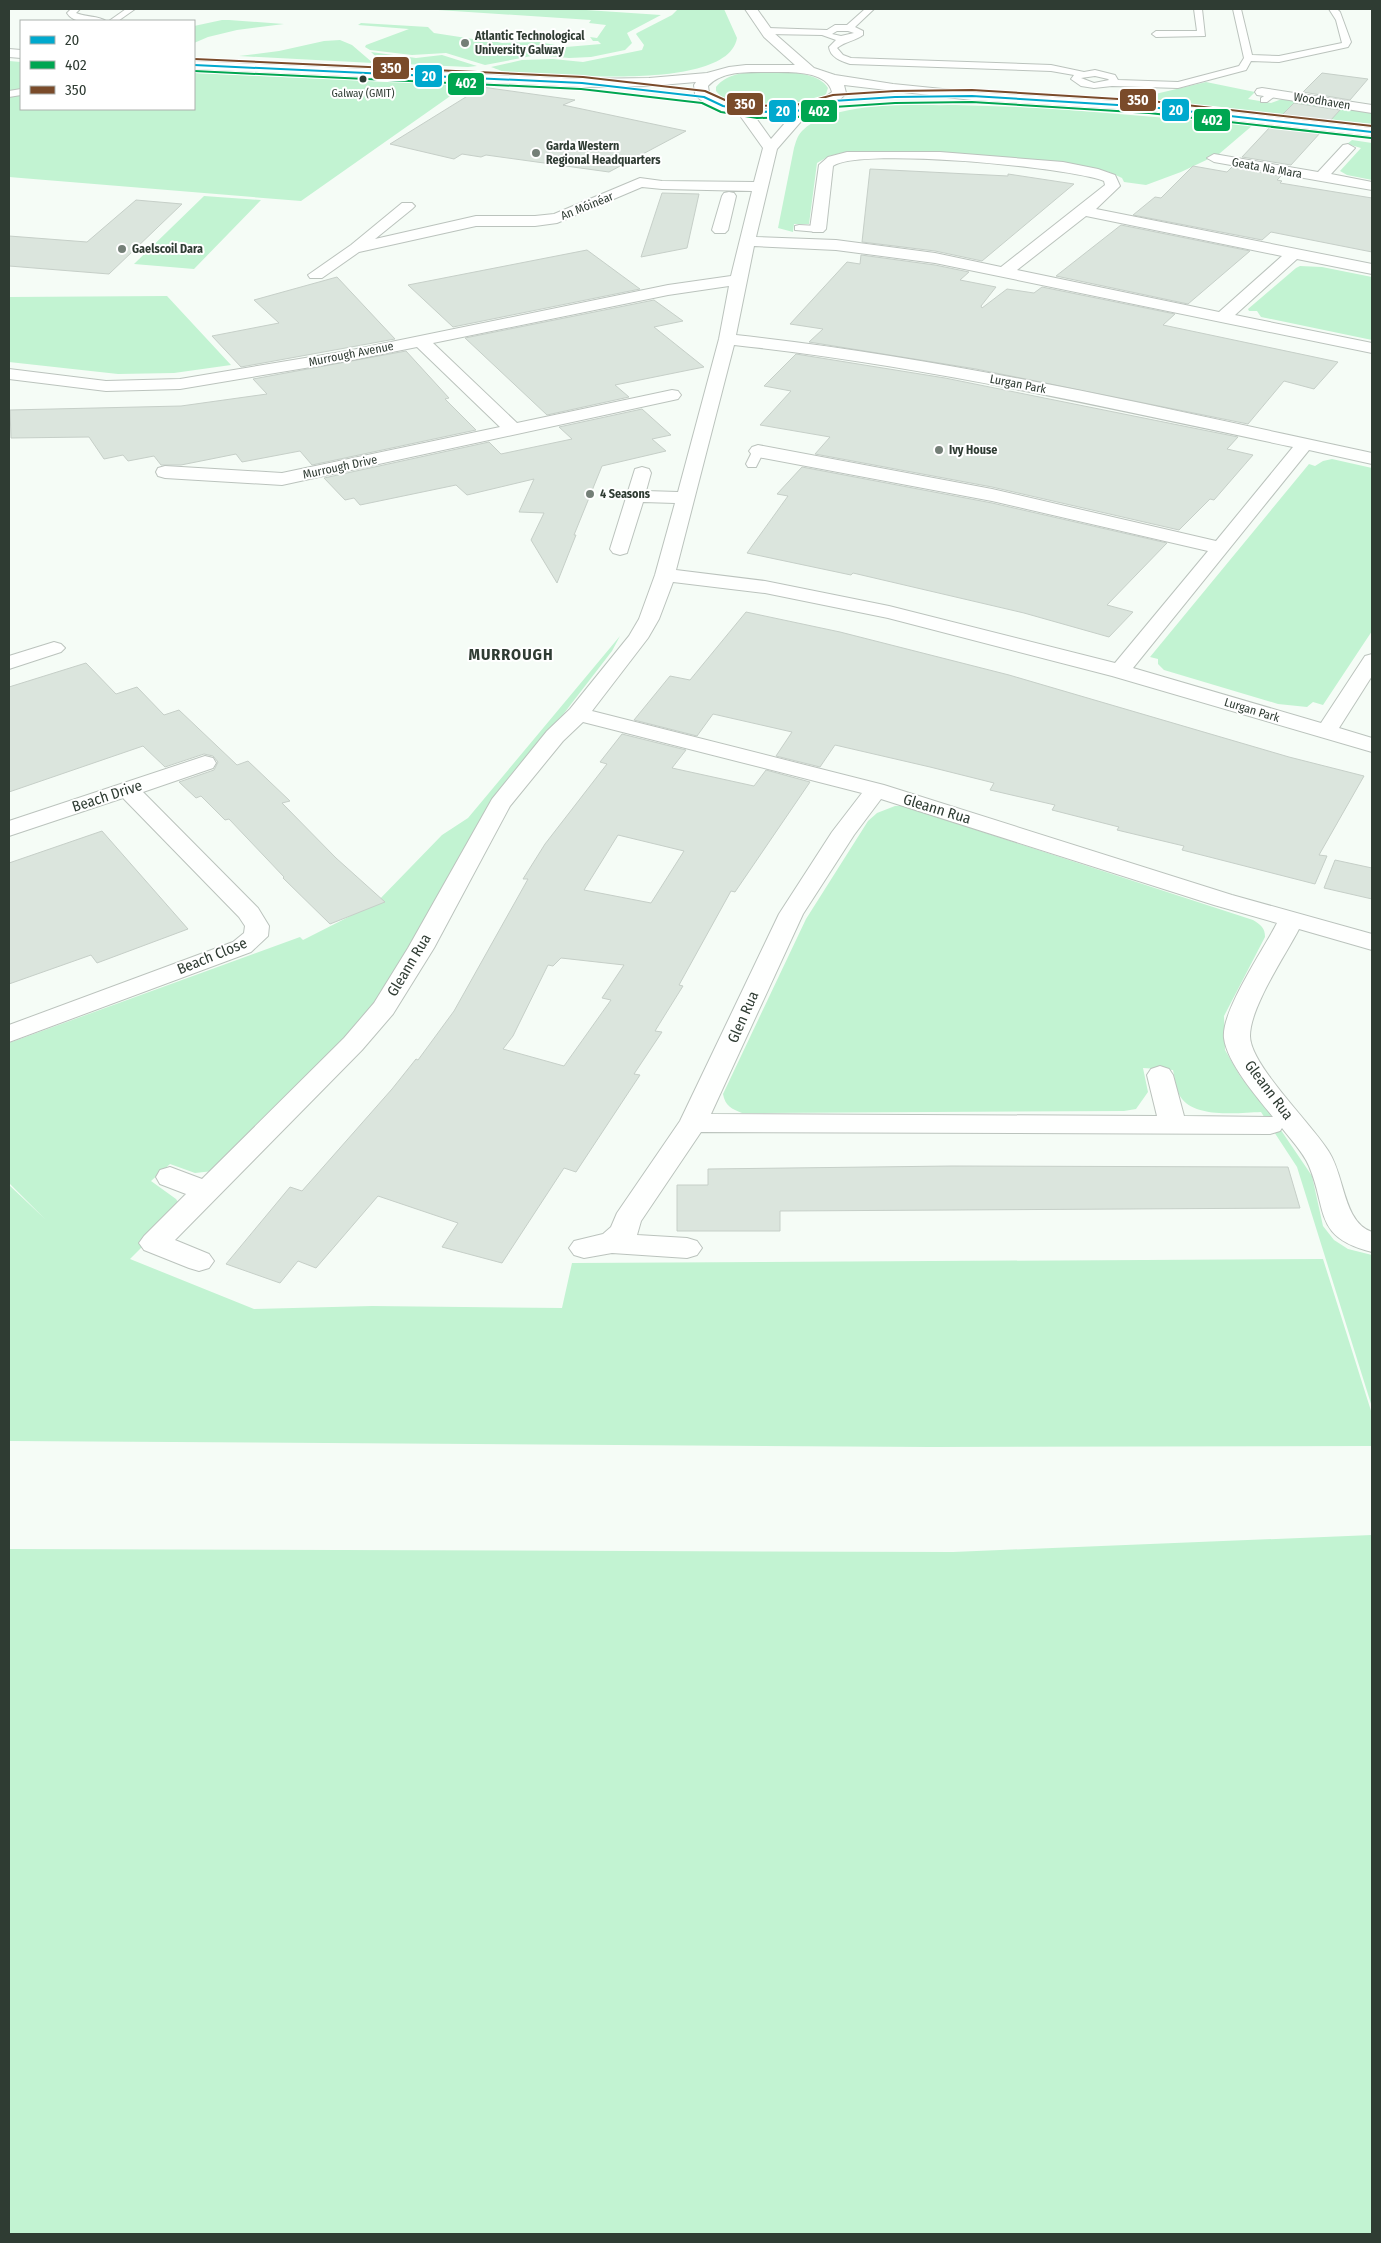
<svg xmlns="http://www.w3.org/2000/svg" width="1381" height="2243" font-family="'Fira Sans Condensed',sans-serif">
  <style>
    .green { fill: #c2f3d2 }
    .building { fill: #dbe5dd; stroke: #c6cfc8; fill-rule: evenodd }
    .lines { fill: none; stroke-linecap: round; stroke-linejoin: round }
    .service-casing { stroke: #bbc3bd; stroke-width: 2 }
    .minor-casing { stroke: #bbc3bd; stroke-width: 2 }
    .secondary-casing { stroke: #bbc3bd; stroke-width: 2 }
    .service { fill: #fefffe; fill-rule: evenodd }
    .minor { fill: #fefffe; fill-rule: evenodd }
    .secondary { fill: #fefffe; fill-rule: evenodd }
    .bus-1-casing { stroke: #fff; stroke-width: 4 }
    .bus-2-casing { stroke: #fff; stroke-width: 4 }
    .bus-3-casing { stroke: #fff; stroke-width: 4 }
    .bus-1 { stroke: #00a9ce; stroke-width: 2 }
    .bus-2 { stroke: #00a651; stroke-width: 2 }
    .bus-3 { stroke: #7a4b2a; stroke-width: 2 }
    .poi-dot { fill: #747f77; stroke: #fff; stroke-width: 2 }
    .bus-dot { fill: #2f3c33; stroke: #fff; stroke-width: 2 }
    .labels { text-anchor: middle; stroke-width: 4; stroke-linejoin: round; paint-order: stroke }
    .far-bus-label { font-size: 11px; fill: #2f3c33; stroke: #fff }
    .far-poi-label { font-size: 12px; font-weight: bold; fill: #2f3c33; stroke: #fff; text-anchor: start }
    .far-street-label { font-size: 12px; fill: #2f3c33; stroke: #fff }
    .street-label { font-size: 15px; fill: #2f3c33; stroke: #fff }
    .far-district-label { font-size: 16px; font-weight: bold; letter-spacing: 1px; fill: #2f3c33; stroke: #fff }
    .line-badge { stroke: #fff; stroke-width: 2 }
    .badge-label { font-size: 14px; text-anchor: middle; font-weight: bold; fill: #fff }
  </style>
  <rect width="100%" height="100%" fill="#f5fcf6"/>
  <path class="green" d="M423 9H571L661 15 627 33 632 43 625 50 591 57 569 58 537 55 485 65 446 53 412 55 370 50 365 47 366 45 409 29 358 25 361 23 428 27 434 33 473 39 479 38 502 43 539 42 566 47 601 44 598 41H593L590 37 597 38 606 25 589 23 591 20Z
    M678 9H724L737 38C729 86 593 76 558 75 543 74 523 77 508 73 504 72 497 69 491 67L522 60 553 59 583 62 642 50 644 45 636 34 637 33 672 15Z
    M222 20H229L284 24 237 30 208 37 194 43V26Z
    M340 40 352 45 373 63 239 56 279 51 324 41Z
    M371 52 416 58 442 55 477 66 468 67 383 63Z
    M9 61 21 62V109H194V73L466 85 301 201 9 177Z
    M782 71C796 73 820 74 828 88L826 94C807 111 732 113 716 91V87C730 69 762 71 782 71Z
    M1206 82 1255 92 1248 99 1271 103 1282 99 1372 111V124L1208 106 1130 100Z
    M955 105 1045 108 1253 125 1219 154 1181 172 1146 185 1124 182 1122 178 1109 172 1079 166 920 152H846L829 156 817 163 809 224H794L793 232 778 228 794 148C796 142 797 136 802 131 833 100 914 106 955 105Z
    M1352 140 1372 143V180L1347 175 1340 171 1361 148 1347 144Z
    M204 196 261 200 194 269 134 264Z
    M1300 266 1322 267 1372 277V340L1261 317 1257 311H1249L1248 309 1296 268Z
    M167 296 231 365 174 373 118 374 9 362V297Z
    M1332 459 1372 468V631L1323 705 1313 702 1307 707 1278 704 1164 670 1158 664V659L1150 657 1309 464 1315 466 1323 461Z
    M620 636 612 651 474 830 472 837 374 1008 213 1171 195 1173 170 1164 151 1181 176 1199 178 1202 175 1214 130 1259 254 1309 372 1306 562 1308 572 1263 1323 1259 1372 1414V1446L931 1447 9 1441V1185L45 1219 9 1183V1043L300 937 303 940 376 903 442 835 468 818Z
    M895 806H903L1253 920C1261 925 1265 928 1265 937L1224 1016 1225 1050 1240 1076 1268 1111 1312 1176 1323 1226 1334 1240 1348 1249 1372 1255V1407L1297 1167 1261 1112C1239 1113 1197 1118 1182 1099 1176 1092 1175 1079 1173 1070L1143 1068 1148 1092 1136 1109 1124 1111 742 1113C732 1109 725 1106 723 1094L806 919 868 821 877 813Z
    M1372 1535V2234H9V1549L953 1552Z"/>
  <path class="building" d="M1322 73 1368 79 1350 100 1303 92Z
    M482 87 575 100 563 105 686 131 609 172 486 155 481 157 462 154 454 159 390 144Z
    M1294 103 1340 110 1330 121 1281 116Z
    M1271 126 1321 132 1291 165 1242 157Z
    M1193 166 1227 172 1232 167 1281 176 1277 180 1282 181 1280 183 1372 198V252L1271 232 1262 240 1133 215 1155 197 1161 198Z
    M870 169 1008 176V174L1074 184 982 261 935 251 862 242Z
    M662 193 699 194 687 248 641 257Z
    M136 200 182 204 109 274 9 266V236L87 242Z
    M1121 225 1250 251 1188 304 1056 276Z
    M587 250 640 289 453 327 408 285Z
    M861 255 935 265 969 272 960 280 996 287 981 306 982 308 1007 289 1034 293 1042 287 1175 314 1163 325 1338 362 1314 389 1284 381 1248 424 976 369 809 342 823 329 790 324 847 262 860 264Z
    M337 277 395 339 241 367 212 336 279 323 254 300Z
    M654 300 683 321 654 327 704 367 615 385 629 397 547 415 465 338Z
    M406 351 449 398 445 399 476 430 312 465 300 451 242 462 236 454 181 465H161L154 456 128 461 123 455 104 459 89 437 11 438 10 410 181 406 267 394 253 379Z
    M796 354 945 378 1238 437 1227 449 1253 455 1214 500 1210 499 1179 530 992 487 815 454 830 437 760 425 791 391 764 386Z
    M642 409 671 435 652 439 666 451 602 466 574 535H576L557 583 531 540 544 513 519 512 534 479 467 495 456 485 360 505 354 498 345 500 324 478 489 442 501 454 572 439 559 427Z
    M802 467 992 503 1167 543 1107 605 1133 612 1109 637 1024 613 853 573 851 575 747 553 788 496 777 494Z
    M746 612 840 632 1009 675 1289 757 1364 776 1319 855 1327 856 1315 884 1182 850 1184 846 1117 830 1119 827 1052 810 1055 805 990 790 994 783 930 767 835 745 820 767 776 756 792 732 713 714 697 736 634 720 670 676 690 680Z
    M86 663 116 694 137 687 164 715 179 710 237 765 248 761 290 801 282 803 336 858 385 902 330 924 283 878 284 877 229 819 225 820 201 796 196 798 179 782 214 770 218 762 213 756 204 754 165 767 143 746 9 792V687Z
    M622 734 686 750 672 768 754 786 766 770 810 782 735 892 731 891 679 985 683 986 655 1031 662 1032 634 1074 640 1075 576 1172 564 1168 502 1263 442 1247 458 1223 378 1196 316 1268 298 1261 280 1283 226 1264 290 1187 302 1191 392 1089 416 1059 418 1060 454 1011 528 879H523L545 844 607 764 600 762ZM618 835 684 851 651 903 584 890ZM561 958 624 965 602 998 611 1000 564 1066 503 1049 513 1036 548 965 553 966Z
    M102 831 188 929 97 963 91 955 9 984V863Z
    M1335 860 1372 868V899L1324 888Z
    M952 1166 1288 1167 1300 1208 780 1211V1231H677V1185H708V1169Z"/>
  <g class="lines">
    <g class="service-casing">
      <path id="service" d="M71 9H80L76 13C85 17 99 16 106 21 95 22 74 25 67 13Z
        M126 9H135L118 21H109Z
        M865 9H874L855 27 863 31V35C855 41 846 41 837 48L843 55 851 58 1051 65 1084 72 1095 70 1115 75 1118 80 1178 82 1239 66 1244 58 1233 9H1241L1252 55 1279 56 1342 43 1336 20 1329 9H1337L1340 12 1351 42 1348 47 1279 62 1251 61 1246 70 1178 88 1112 86 1094 88 1081 86 1071 79 1074 75 1051 71 850 64C841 61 830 57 829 47L836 40 822 35 768 34 764 31 768 28 827 30 835 25H847ZM837 31H848L854 33 841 36 832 34ZM1095 76 1108 79 1109 80 1094 83 1081 78Z
        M1194 9H1202L1205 36 1156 37 1152 34 1156 31H1197Z
        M21 89V95L9 97V91Z
        M1272 91 1275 92V96L1267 102H1261V98Z
        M799 225 818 226 823 229 818 232 795 230V226Z
        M758 447 764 451 756 467H748L746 464 754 448Z"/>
    </g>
    <g class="minor-casing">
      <path id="minor" d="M1262 88 1372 105V113L1257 95 1255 92 1257 89Z
        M743 106 748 107 771 139 799 107H809L811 110 777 149 756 237 836 240 935 253 1001 267 1105 185 1104 181C1068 167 860 147 833 166L826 229 823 232H813L810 229 819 165 828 157 847 152H940L1063 162 1098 169 1115 175 1120 186 1096 209 1372 264V274L1297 259 1235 315 1372 343V353L935 263 836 250 754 246 736 335C950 358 1162 408 1372 453V464L1309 450 1133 668 1321 723 1365 656 1372 654V676L1339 728 1372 738V752L1112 676 888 618 765 593 673 582 659 619 648 638 592 711 884 785 1232 895 1372 934V950L1299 929C1285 956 1250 1007 1250 1036 1250 1065 1312 1124 1329 1152 1345 1177 1343 1222 1372 1232V1252C1313 1237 1328 1211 1309 1166 1303 1152 1291 1140 1282 1128L1280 1131 1270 1134 701 1132 641 1221 637 1235 687 1238 697 1241 702 1248 697 1255 687 1258 612 1253 584 1258 574 1255 569 1248 574 1241 603 1234 611 1227 617 1213 680 1121 779 914 832 832 862 793 583 722 563 741 510 806 434 948 393 1014 362 1050 175 1240 209 1254 214 1261 209 1268 199 1271 189 1268 144 1250 139 1243 144 1236 186 1194 160 1184 156 1177 160 1170 170 1167 202 1179 344 1038 374 1003 408 948 492 799 547 731 570 709 629 636 639 619 655 575 675 503 643 502 627 553 620 555 613 553 610 549 635 469 642 467 649 469 651 473 646 491 678 492 719 339 729 286 668 295 433 343 517 423 672 390 678 391 681 395 678 399 282 485 165 478 158 476 156 472 158 468 165 466 282 473 500 427 417 347 347 361 180 389 106 391 9 379V369L106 381 180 379 347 351 668 285 731 276 752 191 662 189 642 187 557 223 535 226H476L359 252 322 278H310L308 275 351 245 402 203H412L415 206 412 209 375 239 476 216H535L554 214 640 178 662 181 754 182 763 148 736 110ZM1086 216 1282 256 1219 312 1017 270ZM734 345C923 365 1108 408 1293 447L1216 541 992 489 758 445 752 447 749 451 752 455 758 457 992 501 1208 551 1115 663 889 606 765 581 676 570ZM881 799 1214 905 1277 923C1264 949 1221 1011 1224 1038 1227 1063 1257 1097 1273 1117L1184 1116 1173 1075 1169 1069 1160 1066 1151 1069 1147 1075 1157 1116 711 1114 803 914 854 835Z
        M1348 144 1355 148 1331 174 1372 182V190L1214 162 1207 158 1214 154 1318 172 1343 145Z
        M729 192 734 193 736 196 728 230 725 233H715L712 230 722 196 724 193Z
        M54 642 61 644 65 648 61 652 9 669V656Z
        M205 756 213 758 216 763 213 768 143 792 258 908 269 926 268 936 251 952 9 1042V1025L233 942 244 933 245 926 239 917 123 798 9 836V821Z"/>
    </g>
    <g class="secondary-casing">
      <path id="secondary" d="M745 9H757L774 33 814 68 835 75 893 84 972 92 1150 103 1372 128V136L1150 111 972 100 844 85 846 93C823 125 719 126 695 94L694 85 696 82 649 86 582 87 194 69V61L582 79 649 78 707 73 729 67 746 65H795L764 37ZM771 72C789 72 827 70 832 92 805 116 736 114 709 93L708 86C722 70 751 72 771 72Z
        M9 49 21 50V58L9 57Z"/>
    </g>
    <use href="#service" class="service"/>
    <use href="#minor" class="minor"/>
    <use href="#secondary" class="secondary"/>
    <g class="bus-1-casing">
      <path id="bus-1" d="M194 65 582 83 704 97 723 106 757 112 797 111 833 101 895 97 972 96 1150 107 1372 132"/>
    </g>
    <g class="bus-2-casing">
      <path id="bus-2" d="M194 71 581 89 702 103 721 112 757 118 798 117 834 107 895 103 972 102 1149 113 1371 138"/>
    </g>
    <g class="bus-3-casing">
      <path id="bus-3" d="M194 59 583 77 705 91 725 100 757 106 796 105 833 95 895 91 972 90 1151 101 1372 126"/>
    </g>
    <use href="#bus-1" class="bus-1"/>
    <use href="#bus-2" class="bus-2"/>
    <use href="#bus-3" class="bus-3"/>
  </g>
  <g class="poi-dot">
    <circle cx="465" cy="43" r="5"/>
    <circle cx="536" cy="153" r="5"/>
    <circle cx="122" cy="249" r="5"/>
    <circle cx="939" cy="450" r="5"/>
    <circle cx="590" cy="494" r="5"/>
  </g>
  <circle class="bus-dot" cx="363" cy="79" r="4.5"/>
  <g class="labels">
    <g class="far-bus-label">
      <text x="363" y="97">Galway (GMIT)</text>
    </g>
    <g class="far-poi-label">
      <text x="475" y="40">Atlantic Technological<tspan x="475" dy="14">University Galway</tspan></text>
      <text x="546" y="150">Garda Western<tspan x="546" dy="14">Regional Headquarters</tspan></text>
      <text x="132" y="253">Gaelscoil Dara</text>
      <text x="949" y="454">Ivy House</text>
      <text x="600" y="498">4 Seasons</text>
    </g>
    <g class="far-street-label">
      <text transform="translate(1322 101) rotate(9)" y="4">Woodhaven</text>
      <text transform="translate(1267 168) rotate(10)" y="4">Geata Na Mara</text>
      <text transform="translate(587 206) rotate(-22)" y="4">An Móinéar</text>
      <text transform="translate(351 354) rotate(-11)" y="4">Murrough Avenue</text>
      <text transform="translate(1018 384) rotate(11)" y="4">Lurgan Park</text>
      <text transform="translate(340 467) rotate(-12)" y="4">Murrough Drive</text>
      <text transform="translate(1252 710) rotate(17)" y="4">Lurgan Park</text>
    </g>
    <g class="street-label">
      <text transform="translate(107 796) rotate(-18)" y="5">Beach Drive</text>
      <text transform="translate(937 809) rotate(17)" y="5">Gleann Rua</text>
      <text transform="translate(212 956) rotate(-22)" y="5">Beach Close</text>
      <text transform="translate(409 965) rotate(-59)" y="5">Gleann Rua</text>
      <text transform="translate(743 1017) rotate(-66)" y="5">Glen Rua</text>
      <text transform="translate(1269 1090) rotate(53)" y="5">Gleann Rua</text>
    </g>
    <g class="far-district-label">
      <text x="511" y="660">MURROUGH</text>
    </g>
  </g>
  <g class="line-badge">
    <rect x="372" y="56" width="38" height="24" rx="5" fill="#7a4b2a"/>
    <rect x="414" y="64" width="29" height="24" rx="5" fill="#00a9ce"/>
    <rect x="447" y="72" width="38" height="24" rx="5" fill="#00a651"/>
    <rect x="1119" y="88" width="38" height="24" rx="5" fill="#7a4b2a"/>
    <rect x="726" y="92" width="38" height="24" rx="5" fill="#7a4b2a"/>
    <rect x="1161" y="98" width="29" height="24" rx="5" fill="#00a9ce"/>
    <rect x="800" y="99" width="38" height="24" rx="5" fill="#00a651"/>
    <rect x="768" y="99" width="29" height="24" rx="5" fill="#00a9ce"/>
    <rect x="1193" y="108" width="38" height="24" rx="5" fill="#00a651"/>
  </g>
  <g class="badge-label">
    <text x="391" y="73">350</text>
    <text x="429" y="81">20</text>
    <text x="466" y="88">402</text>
    <text x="1138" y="105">350</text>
    <text x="745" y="109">350</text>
    <text x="1176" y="115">20</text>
    <text x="819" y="116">402</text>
    <text x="783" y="116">20</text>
    <text x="1212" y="125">402</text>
  </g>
  <rect width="1381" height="2243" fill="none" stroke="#2f3c33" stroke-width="20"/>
  <rect x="20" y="20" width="175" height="90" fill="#ffffff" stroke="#acb1ad"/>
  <rect x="30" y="36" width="25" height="8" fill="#00a9ce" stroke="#acb1ad"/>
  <text x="65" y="45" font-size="15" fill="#2f3c33">20</text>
  <rect x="30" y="61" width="25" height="8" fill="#00a651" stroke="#acb1ad"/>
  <text x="65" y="70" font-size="15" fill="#2f3c33">402</text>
  <rect x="30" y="86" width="25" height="8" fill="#7a4b2a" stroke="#acb1ad"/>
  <text x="65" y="95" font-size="15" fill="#2f3c33">350</text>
</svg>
